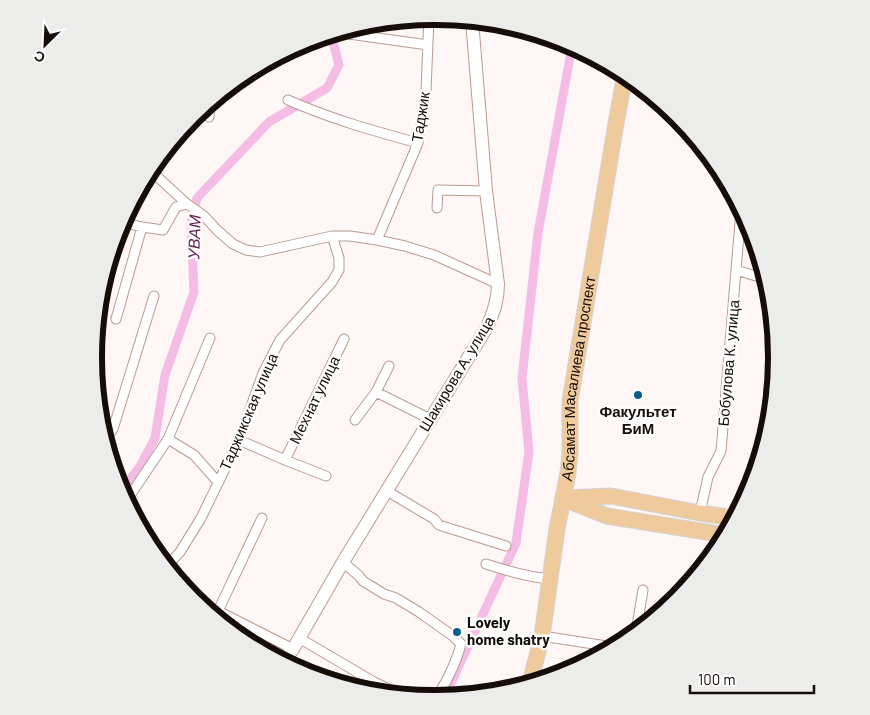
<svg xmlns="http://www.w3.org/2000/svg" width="870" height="715" font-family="Barlow,sans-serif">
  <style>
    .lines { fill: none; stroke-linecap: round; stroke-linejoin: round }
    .canal { stroke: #f5bde5; stroke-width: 9 }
    .street-casing { stroke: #ba9b91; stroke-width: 11 }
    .secondary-casing { stroke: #ba9b91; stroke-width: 14 }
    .primary-casing { stroke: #d5d3d3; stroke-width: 17 }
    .street { stroke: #fff; stroke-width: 9 }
    .secondary { stroke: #fff; stroke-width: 12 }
    .primary { stroke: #efca9d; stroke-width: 15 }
    .poi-dot { fill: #0d5c8e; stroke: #fff; stroke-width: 2 }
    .labels { text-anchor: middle; stroke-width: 5; stroke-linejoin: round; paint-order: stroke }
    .street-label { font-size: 15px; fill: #160c08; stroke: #fff }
    .poi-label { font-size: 15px; font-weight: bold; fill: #160c08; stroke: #fff }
    .water-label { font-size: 16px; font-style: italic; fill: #612153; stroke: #fff }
    .rim { fill: none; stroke: #160c08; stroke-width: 6 }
  </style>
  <rect width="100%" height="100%" fill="#fef7f5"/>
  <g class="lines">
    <path class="canal" d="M121 491 139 468 155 438 165 375 194 292 191 223 197 198 269 122 327 88 339 65 332 38 329 35
      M444 698 516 543 529 452 522 378 538 233 572 46"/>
    <g class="street-casing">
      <path id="street" d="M349 34 428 45
        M288 100C331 119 374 131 418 143
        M209 117 210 103
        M150 170 187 204 204 216 217 230 233 244 246 250 260 252 332 236H350L377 240 405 246 434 255 498 284
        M437 208 438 190 486 191
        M122 222 142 227 163 230 176 207 187 204
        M377 240 418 143 426 91 429 17
        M736 270 766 279
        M116 319 142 227
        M376 392 430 419
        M355 420 376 392 389 366
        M168 439 194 455 218 482
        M239 440 285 460 326 476
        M105 441 113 429 154 296
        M285 460 344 339
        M387 491 434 519 439 525 506 546
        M127 500 168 439 210 338
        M700 513 708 477 721 451 741 210
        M343 562 359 576 363 581 384 594 396 598 419 612 453 636 461 644C457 659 445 689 433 699
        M486 564C507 571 527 577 550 579
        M167 566 180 552 201 518 239 440 263 373 280 340 332 282 339 270V258L332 236
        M205 608 218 611 293 649
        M218 611 262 518
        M636 632 643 590
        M542 636 613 647
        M299 638 374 682
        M369 692 374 682 401 695"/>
    </g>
    <g class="secondary-casing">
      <path id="secondary" d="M283 662 293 649 343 562 487 327C494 312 498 300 498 284L486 191 472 20"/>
    </g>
    <g class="primary-casing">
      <g id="primary">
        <path d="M563 498 611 496 700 513 735 518"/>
        <path d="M569 501 607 516 725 535"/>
        <path id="s1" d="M530 683 542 636 557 529 568 473 570 453V401L615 129 625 74"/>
      </g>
    </g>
    <use href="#street" class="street"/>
    <use href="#secondary" class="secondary"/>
    <use href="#primary" class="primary"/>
  </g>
  <g class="poi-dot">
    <circle cx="638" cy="395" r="5"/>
    <circle cx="457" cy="632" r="5"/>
  </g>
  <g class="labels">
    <g class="street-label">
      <text transform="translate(421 117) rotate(-81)" y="5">Таджик</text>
      <text transform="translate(729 363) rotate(-85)" y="5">Бобулова К. улица</text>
      <text transform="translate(457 374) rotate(-59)" y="5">Шакирова А. улица</text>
      <text dy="5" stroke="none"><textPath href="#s1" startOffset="309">Абсамат Масалиева проспект</textPath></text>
      <text transform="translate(315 400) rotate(-64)" y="5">Мехнат улица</text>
      <text transform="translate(249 412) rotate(-67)" y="5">Таджикская улица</text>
    </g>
    <g class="poi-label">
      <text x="638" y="417">Факультет<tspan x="638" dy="17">БиМ</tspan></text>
      <text x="467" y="628" text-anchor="start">Lovely<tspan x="467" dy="17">home shatry</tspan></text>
    </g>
    <g class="water-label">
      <text transform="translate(194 237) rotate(-88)" y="6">УВАМ</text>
    </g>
  </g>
  <path d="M0 0H870V715H0ZM434 25H436A332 332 0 0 1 768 357V358A332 332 0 0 1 436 690H434A332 332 0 0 1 102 358V357A332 332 0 0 1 434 25Z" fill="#ececeb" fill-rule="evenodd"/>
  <path class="rim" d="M434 25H436A332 332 0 0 1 768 357V358A332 332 0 0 1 436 690H434A332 332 0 0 1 102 358V357A332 332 0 0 1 434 25Z"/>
  <g transform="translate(45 45) rotate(204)" stroke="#ffffff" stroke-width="4" paint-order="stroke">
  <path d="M0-4L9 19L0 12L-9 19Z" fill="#160c08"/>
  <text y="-8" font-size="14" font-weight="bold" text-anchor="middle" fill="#160c08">С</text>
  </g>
  <path d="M690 685v8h124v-8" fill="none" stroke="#160c08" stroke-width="2.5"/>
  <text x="698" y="685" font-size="15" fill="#160c08" stroke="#ffffff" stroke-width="4" paint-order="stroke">100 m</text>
</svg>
